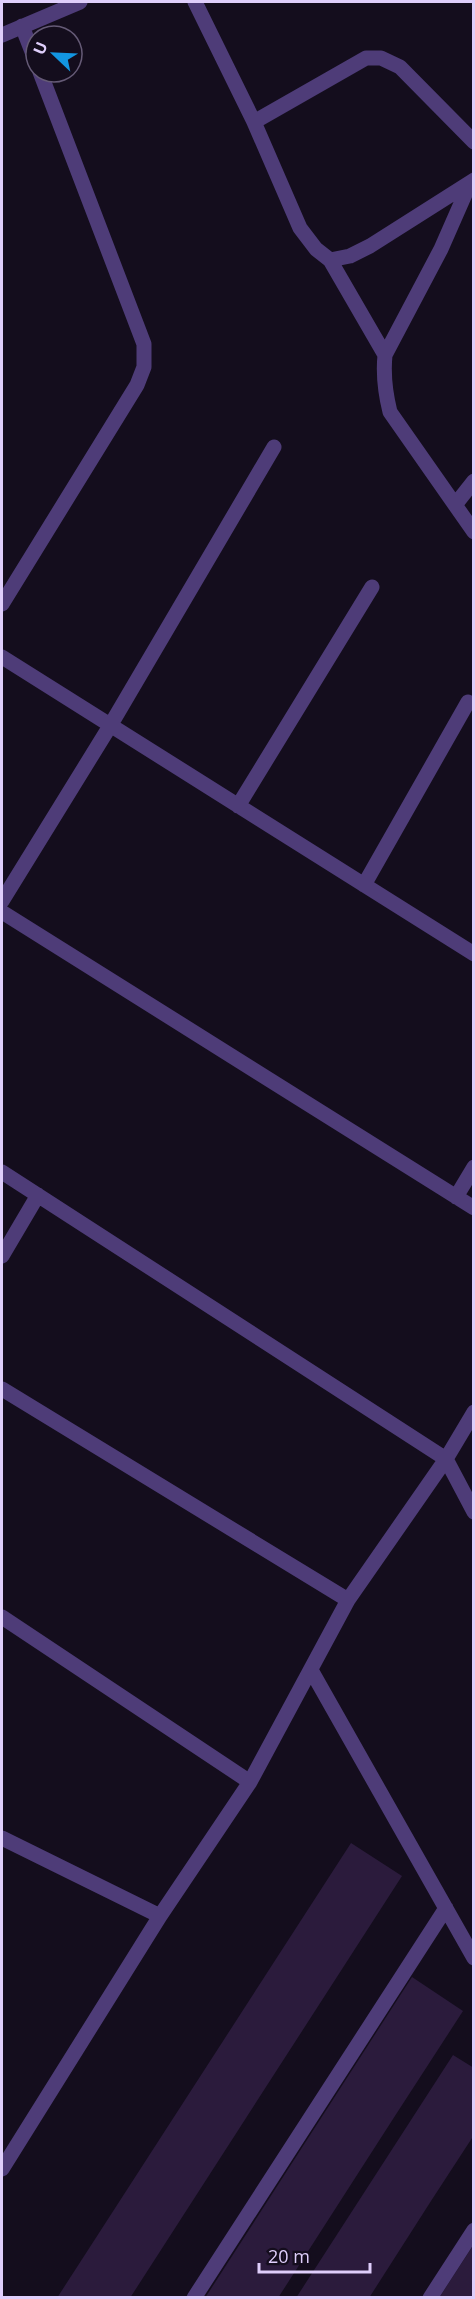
<svg xmlns="http://www.w3.org/2000/svg" width="475" height="2299" font-family="'Open Sans',sans-serif">
  <style>
    .building { fill: #2b1b3c }
    .lines { fill: none; stroke-linecap: round; stroke-linejoin: round }
    .minor { stroke: #4e3c78; stroke-width: 15 }
  </style>
  <rect width="100%" height="100%" fill="#140d1d"/>
  <path class="building" d="M351 1843 402 1876 130 2298H57Z
    M412 1977 463 2011 393 2119 278 2298H205Z
    M453 2055 474 2068V2135L431 2201 369 2298H296Z
    M474 2244V2298H439Z"/>
  <g class="lines">
    <path class="minor" d="M195 2 254 122 300 228 316 249 330 260 350 256 370 246 474 180
      M22 26 36 62
      M2 35 80 2
      M254 122 366 58H381L400 67 474 142
      M470 183 441 249 385 355C383 375 385 392 390 412L474 532
      M330 260 385 355
      M455 505 474 481
      M2 604 137 385 144 367V344L40 72
      M2 657 474 954
      M238 806 372 587
      M364 885 468 702
      M2 901 110 726 274 447
      M2 912 474 1208
      M2 1172 446 1459 474 1512
      M456 1197 474 1167
      M2 1256 38 1195
      M2 1389 348 1600
      M2 1617 250 1782
      M311 1670 474 1958
      M2 1838 160 1916
      M2 2169 160 1916 250 1782 348 1600 446 1459 474 1412
      M194 2298 446 1908
      M430 2298 474 2230"/>
  </g>
  <rect width="475" height="2299" fill="none" stroke="#dfcefb" stroke-width="6"/>
  <g transform="translate(54 54) rotate(293)"><circle r="28" fill="#140d1d" stroke="#655a76" stroke-width="1.5"/>
  <path d="M0-4.5L10 22L0 15L-10 22Z" fill="#1396e1"/>
  <text y="-9" font-size="16" font-weight="bold" text-anchor="middle" fill="#dfcefb">U</text>
  </g>
  <path d="M259 2263v9h111v-9" fill="none" stroke="#dfcefb" stroke-width="3"/>
  <text x="268" y="2263" font-size="18" fill="#dfcefb" stroke="#140d1d" stroke-width="4.5" paint-order="stroke">20 m</text>
</svg>
